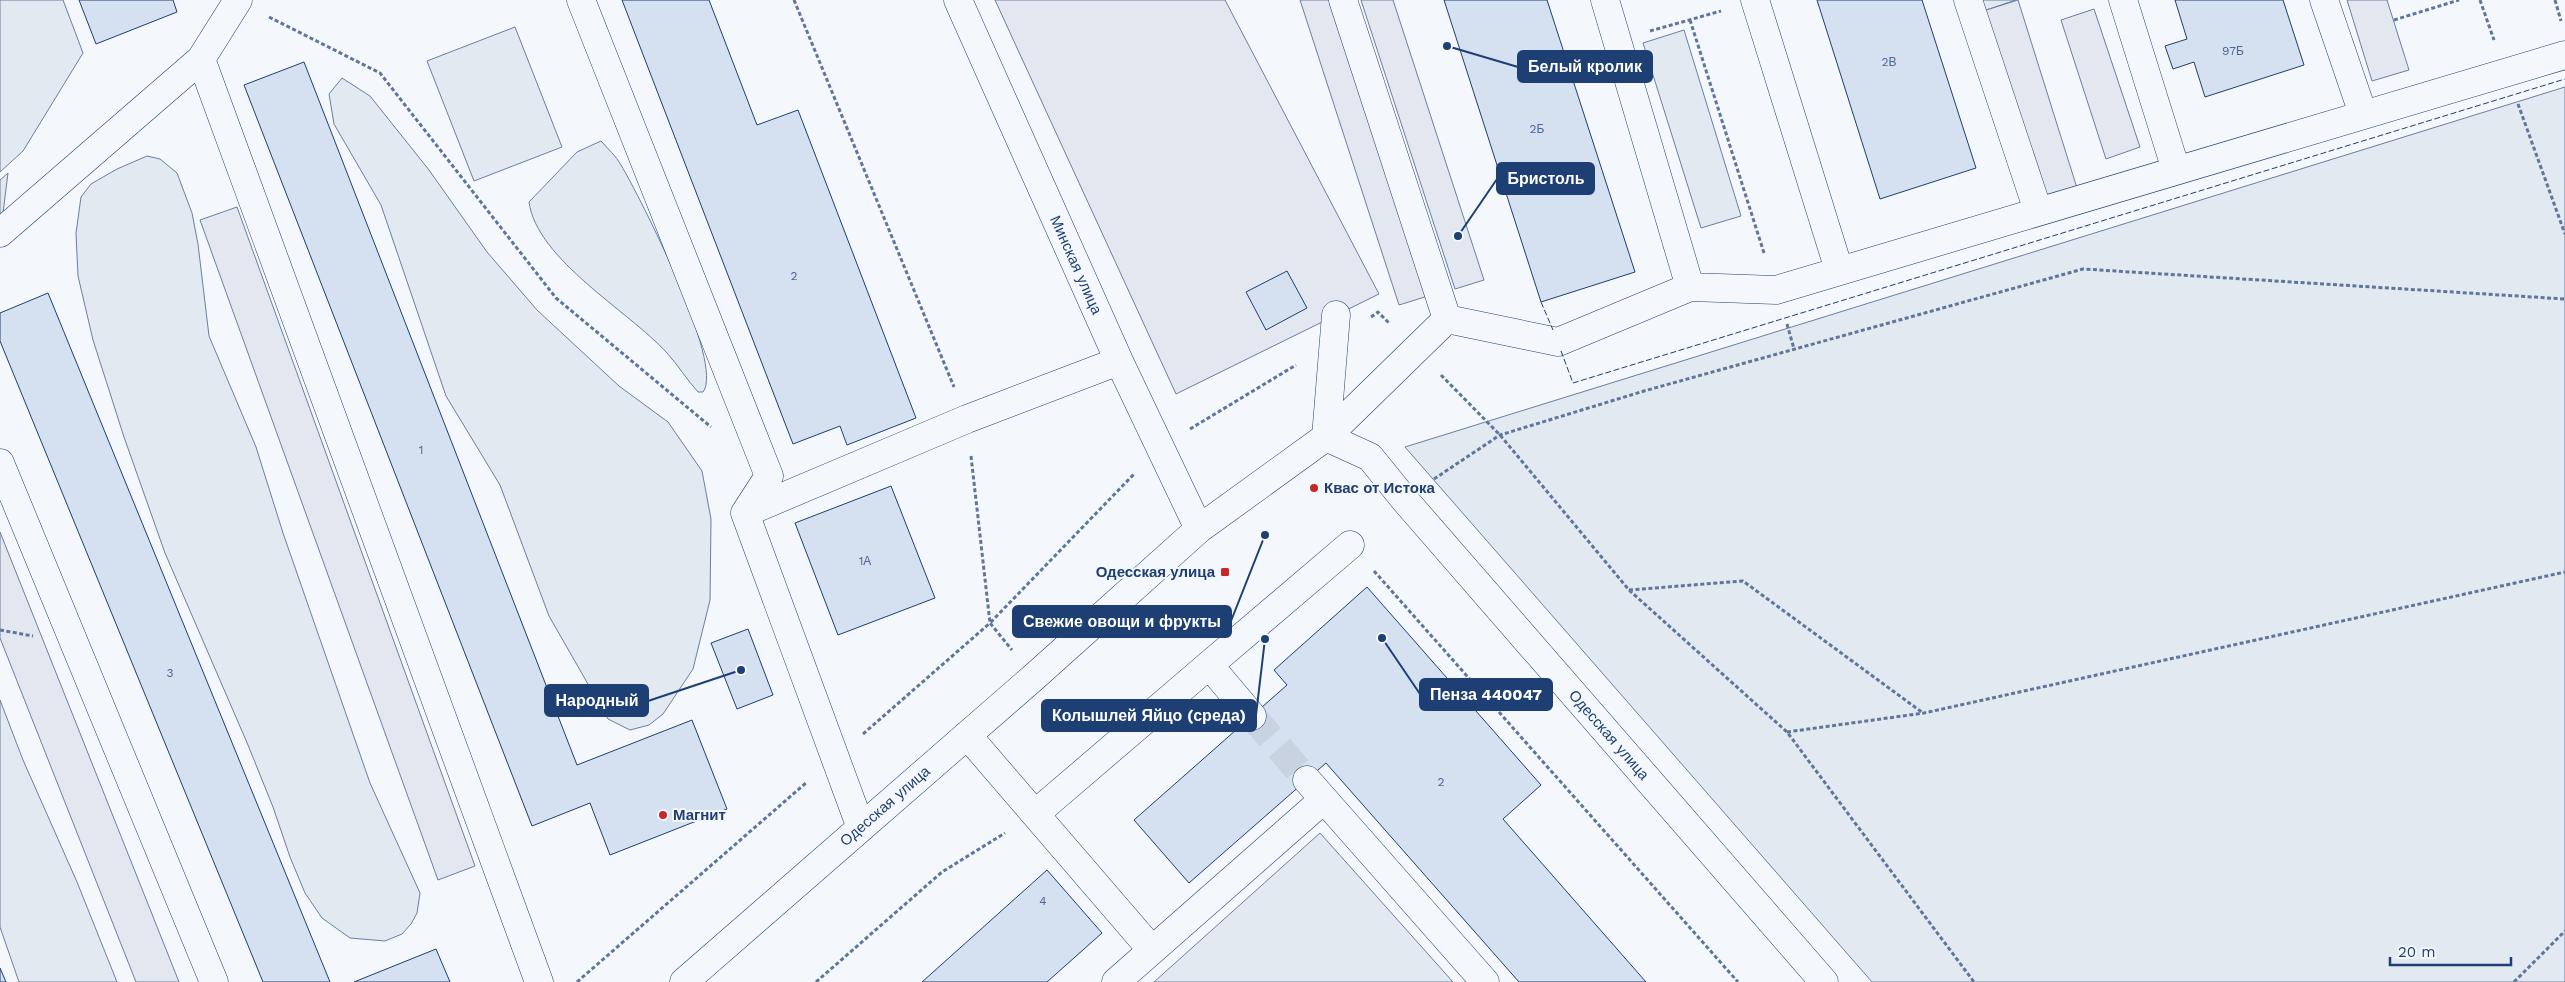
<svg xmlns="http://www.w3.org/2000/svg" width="2565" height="982" font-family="'Work Sans',sans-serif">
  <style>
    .green { fill: #e3e9f0; stroke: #687fa3 }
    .parking { fill: #e3e8f0; stroke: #687fa3 }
    .building { fill: #d5e0f0; stroke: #1d3f73 }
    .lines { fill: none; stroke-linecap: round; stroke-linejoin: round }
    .minor-tunnel { stroke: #c9d2e0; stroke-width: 28; stroke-dasharray: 28 14; stroke-linecap: butt }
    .minor-casing { stroke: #1d3f73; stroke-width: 29 }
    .path { stroke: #5e769c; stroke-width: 3; stroke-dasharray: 4 2.5; stroke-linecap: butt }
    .minor { stroke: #f4f7fb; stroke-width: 28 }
    .fence { stroke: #1d3f73; stroke-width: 1; stroke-dasharray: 6 2.5; stroke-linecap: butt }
    .poi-dot { fill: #c62828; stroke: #f4f7fb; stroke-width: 2 }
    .labels { text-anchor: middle; stroke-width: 4; stroke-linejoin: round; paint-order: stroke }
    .number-label { font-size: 12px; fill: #4b6792 }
    .street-label { font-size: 15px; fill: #1d3f73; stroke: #f4f7fb }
    .poi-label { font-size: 15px; font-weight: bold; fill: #1d3f73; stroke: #f4f7fb; text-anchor: start }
    .leader { fill: none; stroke: #1d3f73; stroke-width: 2 }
    .callout-dot { fill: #1d3f73; stroke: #f4f7fb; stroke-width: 2 }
    .callout { fill: #1d3f73; stroke: #1d3f73; stroke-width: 2 }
    .callout-label { font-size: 16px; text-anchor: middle; font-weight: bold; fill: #fff }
  </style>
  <rect width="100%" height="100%" fill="#f4f7fb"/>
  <path class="green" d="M0 0H63L83 53 23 151 0 172Z
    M1977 0H2016L1980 12Z
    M515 27 562 147 474 181 427 61Z
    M1684 30 1741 216 1701 228 1643 43Z
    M342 78 370 96 429 170 487 252 537 310 619 386 668 422 702 471 711 519 710 600 693 669 663 714 649 725 630 730 608 719 549 616 500 485 446 396 381 205 334 124 329 94Z
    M2565 87V982H1872L1405 447Z
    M601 141C608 149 616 156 621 165 640 197 725 364 703 392H698C687 380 678 365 667 353 629 311 537 260 529 202L577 152Z
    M147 156 160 159 177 173 192 213 198 244 209 336 256 447 283 533 370 783 420 893 417 913 411 924 402 934 385 941 350 938 322 918 305 893 290 857 273 807 248 745 165 553 124 437 93 340 78 276 76 233 81 197 91 184 117 169Z
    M0 700 23 760 77 882 117 982H19L0 927Z
    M1320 833 1453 982H1154Z"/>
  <path class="parking" d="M995 0H1225L1379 294 1176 394Z
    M1300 0H1332L1428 296 1399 305Z
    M1361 0H1393L1484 280 1455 289Z
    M2018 0 2077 188 2040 199 1980 12Z
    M2347 0H2387L2409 70 2372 81Z
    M2094 9 2140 147 2106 159 2061 20Z
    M8 173 3 213 0 216V180Z
    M237 207 475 866 438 880 200 220Z
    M0 532 179 982H136L0 638Z"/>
  <path class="building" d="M79 0H173L177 12 96 44Z
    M622 0H709L757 125 798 110 916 418 847 445 840 426 793 444Z
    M1444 0H1547L1635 272 1541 302Z
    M1817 0H1922L1976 168 1880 199Z
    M2175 0H2283L2304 65 2205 97 2194 62 2173 69 2165 46 2187 39Z
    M304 62 577 765 692 720 727 809 610 855 590 803 532 826 244 85Z
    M1287 271 1307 308 1266 330 1246 292Z
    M48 293 330 982H263L18 385 0 341V313Z
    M891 486 935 598 838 635 795 523Z
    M1367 587 1541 785 1503 819 1646 982H1519L1326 763 1189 883 1134 820 1287 685 1274 670Z
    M748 629 773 695 737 709 711 643Z
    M1047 870 1102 933 1047 982H922Z
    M436 949 450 982H354Z
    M0 968 6 982H0Z"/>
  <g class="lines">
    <path class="minor-tunnel" d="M1252 716 1307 780"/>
    <g class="minor-casing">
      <path id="minor" d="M581 0 769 476 745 513 861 828
        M958 0 1119 361 1199 529
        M1343 0 1447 319
        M1755 0 1839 270
        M1968 0 2038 211
        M2123 0 2176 170
        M2324 0 2363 114
        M201 59 539 982
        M0 233 201 59 238 0
        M1690 287 1776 290 2565 55
        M1336 315 1326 437 1447 319 1558 342 1690 287 1605 0
        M0 463 214 982
        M745 513 967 419 1119 361
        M1252 716 1209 665 1350 545
        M967 735 1152 950
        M1307 780 1485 982
        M1035 814 1209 665
        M684 982 1034 677 1199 529 1326 437 1370 457 1404 499 1824 982
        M1116 982 1323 800"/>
    </g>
    <path class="path" d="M794 0 954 387
      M2480 0 2494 40
      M2555 0 2561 21
      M269 17 380 73 556 298 711 427
      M1690 20 1764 253
      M2394 20 2459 0
      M1650 31 1721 11
      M2518 104 2565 234
      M1371 317 1378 312 1390 324
      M1787 324 1794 349
      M1441 375 1500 435 1629 590 1787 732 1974 982
      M1190 429 1296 365
      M971 456 990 623 1135 473
      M1434 479 1500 435 1644 391 2083 269 2565 299
      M1374 571 1738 982
      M1629 590 1743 581 1923 713
      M0 630 33 636
      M1055 703 1079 731
      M1787 732 1924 713 2565 572
      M863 734 990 623 1012 650
      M577 982 807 782
      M816 982 942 872 1005 833
      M2514 982 2565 931"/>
    <use href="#minor" class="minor"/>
    <path class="fence" d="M1541 302 1553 330
      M1561 351 1573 383 2565 79"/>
  </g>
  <g class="poi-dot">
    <circle cx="1314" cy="488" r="5"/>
    <rect x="1220" y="567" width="10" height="10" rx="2.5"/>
    <circle cx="663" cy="815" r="5"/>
  </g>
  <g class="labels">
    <g class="number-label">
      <text x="2233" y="55">97Б</text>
      <text x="1889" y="66">2В</text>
      <text x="1537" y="133">2Б</text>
      <text x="794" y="280">2</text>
      <text x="421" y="454">1</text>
      <text x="865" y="565">1А</text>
      <text x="170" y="677">3</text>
      <text x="1441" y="786">2</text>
      <text x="1043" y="905">4</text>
    </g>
    <g class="street-label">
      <text transform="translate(1076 265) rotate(66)" y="5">Минская улица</text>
      <text transform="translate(1609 735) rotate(49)" y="5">Одесская улица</text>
      <text transform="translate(885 806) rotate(-41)" y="5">Одесская улица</text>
    </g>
    <g class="poi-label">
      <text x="1324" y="493">Квас от Истока</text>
      <text x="1215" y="577" text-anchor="end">Одесская улица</text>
      <text x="673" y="820">Магнит</text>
    </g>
  </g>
  <path class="leader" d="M1447 46L1518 67M1458 236L1497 179M1265 535L1231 621M1382 638L1420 694M741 670L648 701M1265 639L1256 715"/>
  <g class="callout-dot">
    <circle cx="1447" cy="46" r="5"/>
    <circle cx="1458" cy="236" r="5"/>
    <circle cx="1265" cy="535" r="5"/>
    <circle cx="1382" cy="638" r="5"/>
    <circle cx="741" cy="670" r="5"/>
    <circle cx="1265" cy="639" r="5"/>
  </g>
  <g class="callout">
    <rect x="1518" y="51" width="134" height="31" rx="5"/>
    <rect x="1497" y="163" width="97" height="31" rx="5"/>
    <rect x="1013" y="606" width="218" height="31" rx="5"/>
    <rect x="1420" y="679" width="132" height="31" rx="5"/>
    <rect x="545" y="685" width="103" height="31" rx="5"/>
    <rect x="1042" y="700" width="214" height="31" rx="5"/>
  </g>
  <g class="callout-label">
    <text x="1585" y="72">Белый кролик</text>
    <text x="1546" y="184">Бристоль</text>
    <text x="1122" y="627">Свежие овощи и фрукты</text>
    <text x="1486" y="700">Пенза 440047</text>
    <text x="597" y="706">Народный</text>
    <text x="1149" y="721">Колышлей Яйцо (среда)</text>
  </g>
  <path d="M2390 957v8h121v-8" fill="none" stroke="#1d3f73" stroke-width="2.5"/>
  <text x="2398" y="957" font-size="15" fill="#1d3f73" stroke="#f4f7fb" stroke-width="4" paint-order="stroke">20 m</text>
</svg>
